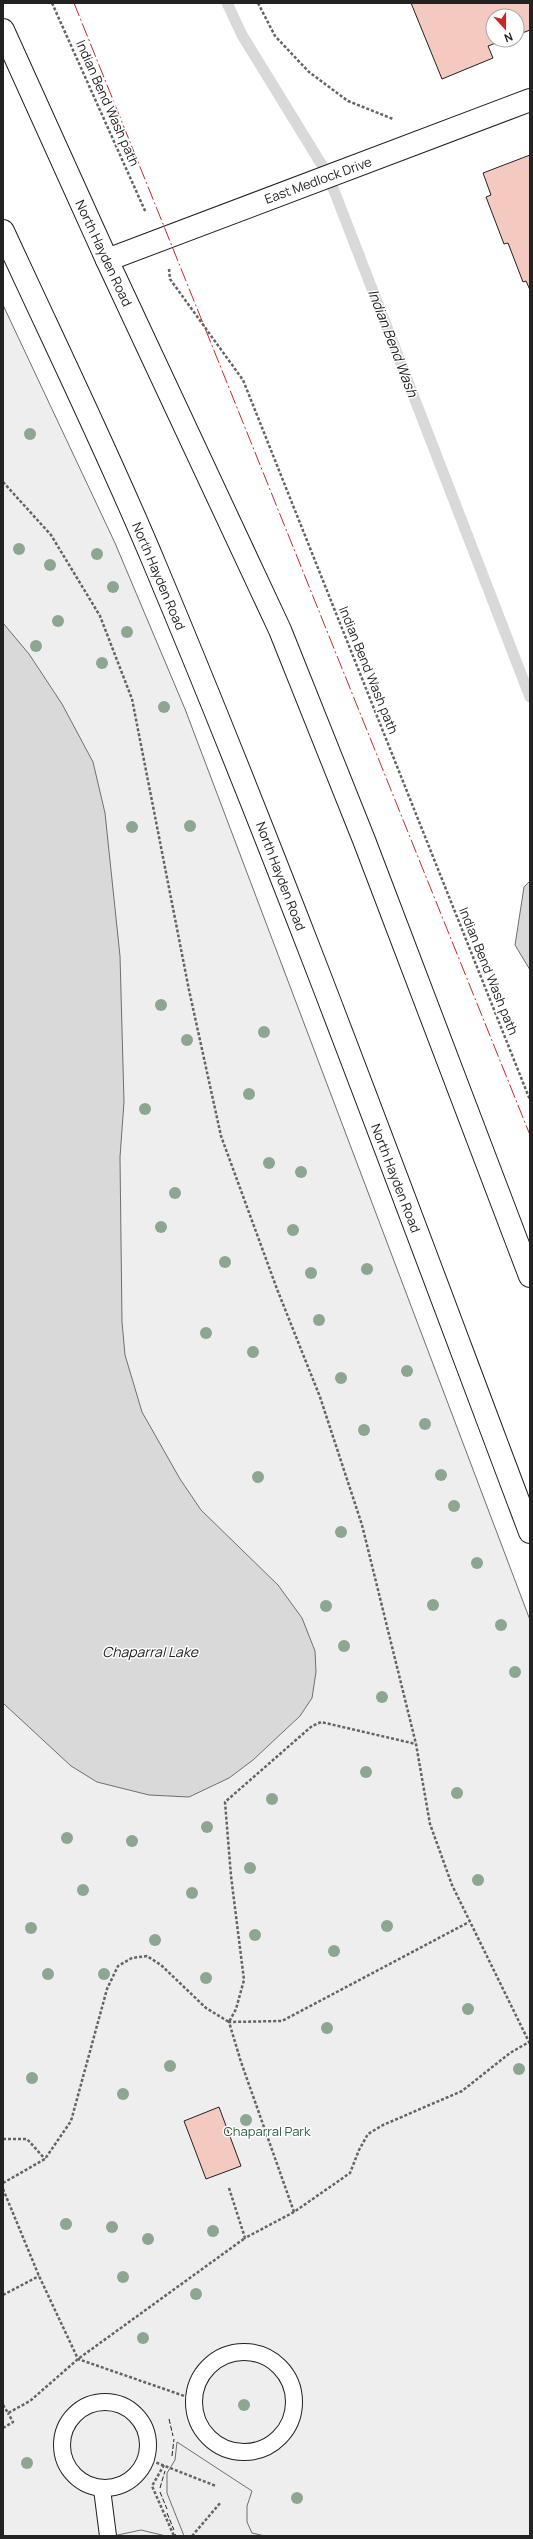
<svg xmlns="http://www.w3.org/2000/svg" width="533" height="2539" font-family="Manrope,sans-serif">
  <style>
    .green { fill: #eee; stroke: #6f6f6f }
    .parking { fill: #ededed; stroke: #6f6f6f }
    .water { fill: #d9d9d9; stroke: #6f6f6f }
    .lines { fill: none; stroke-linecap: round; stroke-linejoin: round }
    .stream { stroke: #d9d9d9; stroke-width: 11 }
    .building { fill: #f3c9c0; stroke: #222 }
    .lane-casing { stroke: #222; stroke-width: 18 }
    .street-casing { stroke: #222; stroke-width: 24 }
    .secondary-casing { stroke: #222; stroke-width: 24 }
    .path { stroke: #646464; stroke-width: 2.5; stroke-dasharray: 3 2; stroke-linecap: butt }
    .lane { stroke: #fff; stroke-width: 16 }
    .street { stroke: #fff; stroke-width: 22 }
    .secondary { stroke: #fff; stroke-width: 22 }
    .fence { stroke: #222; stroke-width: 1; stroke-dasharray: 5 2; stroke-linecap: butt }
    .power { stroke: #c62828; stroke-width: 1; stroke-dasharray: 14 3 2 3; stroke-linecap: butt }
    .tree { fill: #8da692 }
    .labels { text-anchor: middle; stroke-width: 3; stroke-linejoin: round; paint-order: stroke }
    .street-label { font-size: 13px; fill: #222; stroke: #fff }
    .park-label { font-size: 13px; fill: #2f5e38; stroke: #fff }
    .water-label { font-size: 14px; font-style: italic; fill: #222; stroke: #fff }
  </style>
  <rect width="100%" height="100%" fill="#fff"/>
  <path class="green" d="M3 305 115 543 185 709 530 1620V2536H3Z"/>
  <path class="parking" d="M177 2442 252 2491 247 2506V2522L252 2533 265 2536H184L167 2493V2473L175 2460Z
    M141 2530 166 2536H113Z"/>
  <path class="water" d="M3 623 29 654 62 704 93 762 105 813 120 956 124 1102 120 1157 122 1322 125 1355 142 1412 180 1479 201 1510 278 1585 302 1618 315 1651 316 1672 312 1698 300 1716 253 1760 229 1778 189 1797 149 1795 97 1782 71 1766 3 1703Z
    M530 881V970L515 945 524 887Z"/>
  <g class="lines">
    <path class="stream" d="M227 3 242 35 328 175 530 697"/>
  </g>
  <path class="building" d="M411 3H530V30L517 35V16H493V40H504L488 46 493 58 442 79Z
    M530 155V290L526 281 523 282 508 243 504 244 486 197 491 195 483 173Z
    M219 2107 241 2166 206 2179 184 2121Z"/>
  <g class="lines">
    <g class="lane-casing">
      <path id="lane" d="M194 2402a50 50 0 1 1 100 0a50 50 0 1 1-100 0Z
        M62 2445a43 43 0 1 1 86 0a43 43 0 1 1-86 0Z
        M102 2489 108 2536"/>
    </g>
    <g class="street-casing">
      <path id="street" d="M107 260 530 100"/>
    </g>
    <g class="secondary-casing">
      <path id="secondary" d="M3 30 107 260 280 630 364 840 530 1276
        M3 231C54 342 108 452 155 565 289 884 408 1209 530 1532"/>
    </g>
    <path class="path" d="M52 3 146 213
      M258 3 275 36 309 72 348 101 393 119
      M169 269 170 279 243 380 530 1100
      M3 482 51 535 100 616 132 699 189 990 221 1136 277 1289 320 1397 362 1525 416 1744 430 1824 452 1885 530 2044
      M3 2139H27L45 2159
      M3 2183 45 2159 71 2121 107 1989 118 1966 132 1958 147 1956 161 1965 206 2008 229 2022 236 2009 244 1980 231 1876 225 1802 312 1726 321 1722 416 1744
      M229 2188 245 2238 294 2212 350 2173 359 2150 368 2134 383 2125 462 2091 510 2053 529 2042
      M3 2189 39 2276 78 2359 193 2399
      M294 2212 241 2062 229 2022 282 2021 469 1922
      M3 2295 39 2276
      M3 2405 8 2413 30 2401 78 2359 245 2238
      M3 2428 13 2422 8 2413
      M147 2459 216 2486
      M164 2465 152 2486 174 2536
      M192 2536 221 2502"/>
    <use href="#lane" class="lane"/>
    <use href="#street" class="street"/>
    <use href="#secondary" class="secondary"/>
    <path class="fence" d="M169 2419 173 2436
      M172 2456 174 2439
      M160 2488 165 2471
      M160 2492 167 2509
      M167 2513 174 2530
      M175 2534 176 2536"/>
    <path class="power" d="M74 3 530 1135"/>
  </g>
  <g class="tree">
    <circle cx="30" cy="434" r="6"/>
    <circle cx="19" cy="549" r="6"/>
    <circle cx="97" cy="554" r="6"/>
    <circle cx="50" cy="565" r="6"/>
    <circle cx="113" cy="587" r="6"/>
    <circle cx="58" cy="621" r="6"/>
    <circle cx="127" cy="632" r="6"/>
    <circle cx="36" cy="646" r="6"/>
    <circle cx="102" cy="663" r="6"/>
    <circle cx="164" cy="707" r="6"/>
    <circle cx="190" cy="826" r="6"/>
    <circle cx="132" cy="827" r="6"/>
    <circle cx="161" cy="1005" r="6"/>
    <circle cx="264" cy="1032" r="6"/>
    <circle cx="187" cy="1040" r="6"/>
    <circle cx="249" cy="1094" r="6"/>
    <circle cx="145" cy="1109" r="6"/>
    <circle cx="269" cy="1163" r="6"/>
    <circle cx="301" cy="1172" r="6"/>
    <circle cx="175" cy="1193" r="6"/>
    <circle cx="161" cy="1227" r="6"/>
    <circle cx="293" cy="1230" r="6"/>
    <circle cx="225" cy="1262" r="6"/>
    <circle cx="367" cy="1269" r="6"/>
    <circle cx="311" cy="1273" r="6"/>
    <circle cx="319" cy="1320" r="6"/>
    <circle cx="206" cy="1333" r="6"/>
    <circle cx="253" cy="1352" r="6"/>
    <circle cx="407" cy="1371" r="6"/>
    <circle cx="341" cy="1378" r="6"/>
    <circle cx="425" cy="1424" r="6"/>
    <circle cx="364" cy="1430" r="6"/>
    <circle cx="441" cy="1475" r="6"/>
    <circle cx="258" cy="1477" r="6"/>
    <circle cx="454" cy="1506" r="6"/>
    <circle cx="341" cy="1532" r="6"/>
    <circle cx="477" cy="1563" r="6"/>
    <circle cx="433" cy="1605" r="6"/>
    <circle cx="326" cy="1606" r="6"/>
    <circle cx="501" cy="1625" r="6"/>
    <circle cx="344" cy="1646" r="6"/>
    <circle cx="515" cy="1672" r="6"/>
    <circle cx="382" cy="1697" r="6"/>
    <circle cx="366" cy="1772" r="6"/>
    <circle cx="457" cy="1793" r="6"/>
    <circle cx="272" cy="1799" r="6"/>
    <circle cx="207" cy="1827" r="6"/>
    <circle cx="67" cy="1838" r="6"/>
    <circle cx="132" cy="1841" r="6"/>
    <circle cx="250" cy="1868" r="6"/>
    <circle cx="478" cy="1880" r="6"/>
    <circle cx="83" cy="1890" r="6"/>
    <circle cx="192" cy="1893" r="6"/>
    <circle cx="387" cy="1926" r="6"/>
    <circle cx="31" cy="1928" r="6"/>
    <circle cx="255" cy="1935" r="6"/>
    <circle cx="155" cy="1940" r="6"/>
    <circle cx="334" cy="1951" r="6"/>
    <circle cx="48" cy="1974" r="6"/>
    <circle cx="104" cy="1974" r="6"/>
    <circle cx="206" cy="1978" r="6"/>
    <circle cx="468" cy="2009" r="6"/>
    <circle cx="327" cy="2028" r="6"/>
    <circle cx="170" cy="2066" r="6"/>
    <circle cx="519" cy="2069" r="6"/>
    <circle cx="32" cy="2078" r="6"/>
    <circle cx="123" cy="2094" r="6"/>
    <circle cx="246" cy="2120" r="6"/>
    <circle cx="66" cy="2224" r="6"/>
    <circle cx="112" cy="2227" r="6"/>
    <circle cx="213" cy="2231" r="6"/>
    <circle cx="148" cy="2239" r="6"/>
    <circle cx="123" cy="2277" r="6"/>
    <circle cx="196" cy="2294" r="6"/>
    <circle cx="143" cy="2338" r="6"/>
    <circle cx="244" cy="2405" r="6"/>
    <circle cx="27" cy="2463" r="6"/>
    <circle cx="297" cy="2498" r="6"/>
  </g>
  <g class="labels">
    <g class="street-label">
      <text transform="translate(108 103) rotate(66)" y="5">Indian Bend Wash path</text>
      <text transform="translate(318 180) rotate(-20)" y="5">East Medlock Drive</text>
      <text transform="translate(104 253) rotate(65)" y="5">North Hayden Road</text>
      <text transform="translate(159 576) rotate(67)" y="5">North Hayden Road</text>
      <text transform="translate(369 670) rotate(68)" y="5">Indian Bend Wash path</text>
      <text transform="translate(281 876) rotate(69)" y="5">North Hayden Road</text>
      <text transform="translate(489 971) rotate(68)" y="5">Indian Bend Wash path</text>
      <text transform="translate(396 1178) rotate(69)" y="5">North Hayden Road</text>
    </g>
    <g class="park-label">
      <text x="267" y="2136">Chaparral Park</text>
    </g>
    <g class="water-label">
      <text transform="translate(393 343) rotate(69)" y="5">Indian Bend Wash</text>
      <text x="150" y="1657">Chaparral Lake</text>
    </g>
  </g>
  <rect width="533" height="2539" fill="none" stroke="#222222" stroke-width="8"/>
  <g transform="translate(505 28) rotate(159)"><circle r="19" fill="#ffffff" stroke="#a7a7a7"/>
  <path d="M0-3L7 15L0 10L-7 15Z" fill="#c62828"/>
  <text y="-6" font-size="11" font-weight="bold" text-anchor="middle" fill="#222222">N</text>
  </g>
</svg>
